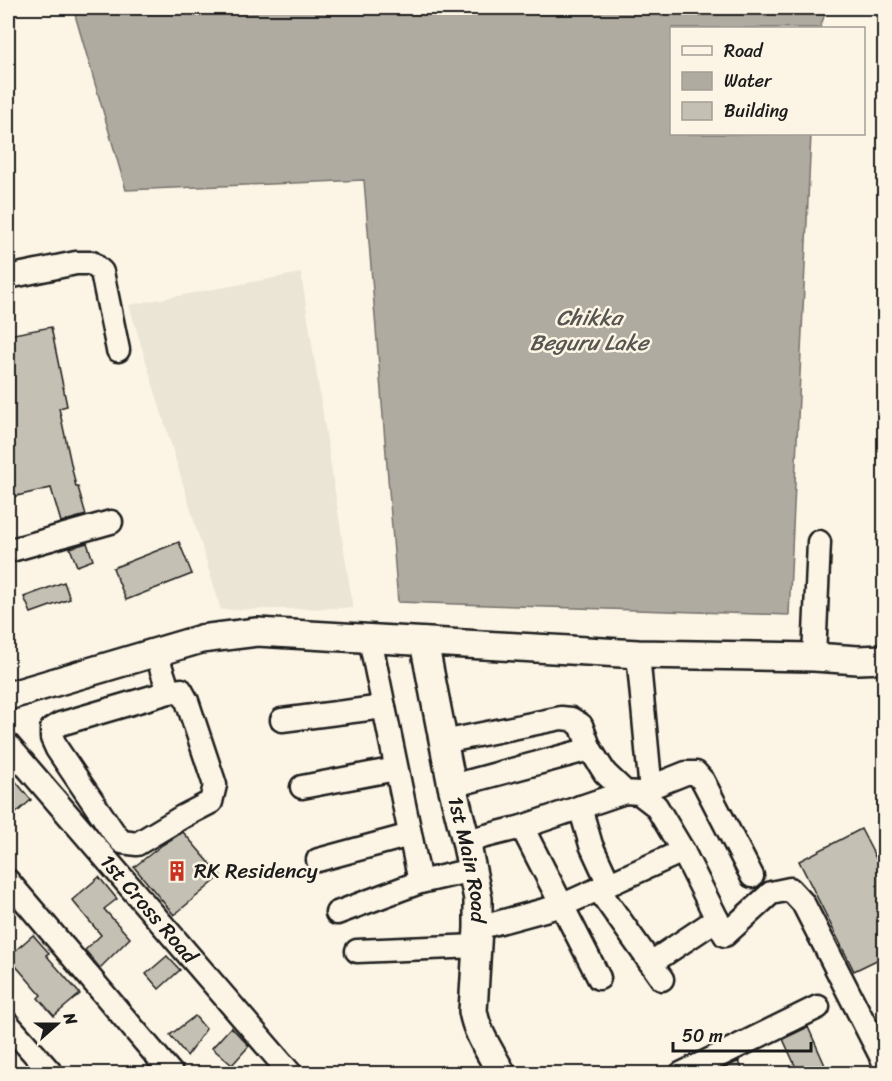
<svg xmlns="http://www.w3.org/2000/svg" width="892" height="1081" font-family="Sriracha,sans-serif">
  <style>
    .built { fill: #ebe5d6 }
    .water { fill: #b0aba1; stroke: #75726c; stroke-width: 1.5 }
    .building { fill: #c4c0b3; stroke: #1c1c1c; stroke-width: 1.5 }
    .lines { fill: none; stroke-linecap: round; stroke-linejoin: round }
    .minor-casing { stroke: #1c1c1c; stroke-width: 27 }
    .tertiary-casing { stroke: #1c1c1c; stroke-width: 32 }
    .minor { stroke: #fcf5e5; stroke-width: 22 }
    .tertiary { stroke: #fcf5e5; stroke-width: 27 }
    .labels { text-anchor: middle; stroke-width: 5; stroke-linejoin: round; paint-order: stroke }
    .street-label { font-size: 21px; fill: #1c1c1c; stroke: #fcf5e5 }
    .poi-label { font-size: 21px; fill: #1c1c1c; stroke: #fcf5e5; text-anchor: start }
    .water-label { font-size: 22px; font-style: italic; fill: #575551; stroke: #fcf5e5 }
  </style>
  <rect width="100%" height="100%" fill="#fcf5e5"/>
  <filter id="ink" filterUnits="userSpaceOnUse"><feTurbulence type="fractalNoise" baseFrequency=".0167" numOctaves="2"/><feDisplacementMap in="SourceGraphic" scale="12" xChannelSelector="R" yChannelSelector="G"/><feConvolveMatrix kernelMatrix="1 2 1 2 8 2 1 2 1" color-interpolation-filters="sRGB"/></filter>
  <g filter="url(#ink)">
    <path class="built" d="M301 273 353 608 221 610 129 305Z"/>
    <path class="water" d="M73 8H827L820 28H672V134H811L789 615 398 602 364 180 126 190Z"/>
    <path class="building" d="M51 327 67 406 59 408 76 487H78L86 515 61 522 51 488 8 498V335Z
      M179 542 192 574 126 600 113 568Z
      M87 543 93 560 77 566 70 548Z
      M64 582 70 599 31 613 24 597Z
      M8 772 31 800 8 820Z
      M861 829 885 876V956L854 971 799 861Z
      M183 832 221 876 174 915 134 867 162 845Z
      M99 877 117 899 104 909 130 938 100 968 85 950 101 935 72 900Z
      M33 935 49 953 46 955 80 994 54 1016 38 998 41 995 8 957Z
      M167 956 180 970 159 989 146 974Z
      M195 1016 206 1029 187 1056 170 1035Z
      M231 1027 249 1046 232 1065 212 1048Z
      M808 1027 824 1063 828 1074H799L783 1039Z
      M739 1061 744 1074H713Z"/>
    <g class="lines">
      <g class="minor-casing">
        <g id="minor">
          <path d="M8 277 76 263H92L102 272 118 350"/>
          <path d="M8 551 111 522"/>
          <path d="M370 639 420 882"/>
          <path d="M156 653 169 692"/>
          <path d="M638 654 650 781 656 785 686 773H696L703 781 752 876"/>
          <path d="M814 657 819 542"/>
          <path d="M181 690 187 701 215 785 211 802 182 817 137 844 122 842 114 833 57 749 52 738V729L60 724 169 692Z"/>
          <path d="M282 720 384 707"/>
          <path d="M443 742 561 718 571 719 581 725 590 749 605 773 625 792 639 793 656 806 683 851 725 935 771 893 790 889 803 903 884 1062"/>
          <path id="s1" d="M8 745 291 1074"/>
          <path d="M452 786 590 749"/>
          <path d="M302 787 396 769"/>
          <path d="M580 807 591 845 609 884"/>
          <path d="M522 827 599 978"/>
          <path d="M466 841 522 827 625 792"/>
          <path d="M318 860 410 835"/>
          <path d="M8 881 172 1074"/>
          <path d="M598 889 662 979"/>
          <path d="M337 913 420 882 472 870"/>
          <path d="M478 928 563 905 683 851"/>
          <path d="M357 951 477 946"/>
          <path d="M651 963 717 919"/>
          <path d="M8 1024 52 1074"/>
          <path d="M681 1074 818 1007"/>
        </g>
      </g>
      <g class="tertiary-casing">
        <g id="tertiary">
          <path id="s2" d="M424 642 452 786 466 841 478 899V928L473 1011C477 1034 491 1053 502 1074"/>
          <path d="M8 696 201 639 257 632 638 654 814 657 858 660 884 659"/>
        </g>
      </g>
      <use href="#minor" class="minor"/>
      <use href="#tertiary" class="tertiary"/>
    </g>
  </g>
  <defs>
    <g id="building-bare" transform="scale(1.62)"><path d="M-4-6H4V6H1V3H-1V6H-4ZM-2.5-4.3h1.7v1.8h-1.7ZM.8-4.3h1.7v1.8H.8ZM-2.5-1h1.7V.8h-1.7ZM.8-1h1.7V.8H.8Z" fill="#c8321e" stroke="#fcf5e5" stroke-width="2.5" paint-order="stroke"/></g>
  </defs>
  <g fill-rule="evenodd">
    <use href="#building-bare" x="177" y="871"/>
  </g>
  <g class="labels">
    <g class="street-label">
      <text dy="7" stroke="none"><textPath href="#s2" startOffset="222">1st Main Road</textPath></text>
      <text dy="7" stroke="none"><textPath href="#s1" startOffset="216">1st Cross Road</textPath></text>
    </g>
    <g class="poi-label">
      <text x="194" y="878">RK Residency</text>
    </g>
    <g class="water-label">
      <text x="589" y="325">Chikka<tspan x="589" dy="25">Beguru Lake</tspan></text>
    </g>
  </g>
  <rect width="892" height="1081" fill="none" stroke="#fcf5e5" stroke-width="30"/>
  <rect x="15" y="15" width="862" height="1051" fill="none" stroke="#1c1c1c" stroke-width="2" filter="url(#ink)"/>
  <rect x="670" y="27" width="195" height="108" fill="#fcf5e5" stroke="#a29e95" stroke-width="1.5"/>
  <rect x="682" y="46" width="30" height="9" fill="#fcf5e5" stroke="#a29e95" stroke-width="1.5"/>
  <text x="724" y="57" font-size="18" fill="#1c1c1c">Road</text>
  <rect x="682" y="72" width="30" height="18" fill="#b0aba1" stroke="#a29e95" stroke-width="1.5"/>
  <text x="724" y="87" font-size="18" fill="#1c1c1c">Water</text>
  <rect x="682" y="102" width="30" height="18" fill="#c4c0b3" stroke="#a29e95" stroke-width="1.5"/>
  <text x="724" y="117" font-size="18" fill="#1c1c1c">Building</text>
  <g transform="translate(57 1024) rotate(69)" stroke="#fcf5e5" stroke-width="4.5" paint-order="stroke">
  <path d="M0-4.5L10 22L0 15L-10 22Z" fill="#1c1c1c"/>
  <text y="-9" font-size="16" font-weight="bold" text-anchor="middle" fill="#1c1c1c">N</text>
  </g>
  <path d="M673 1042v9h138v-9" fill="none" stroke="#1c1c1c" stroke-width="3"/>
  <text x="682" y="1042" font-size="18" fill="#1c1c1c" stroke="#fcf5e5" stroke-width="4.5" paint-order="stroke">50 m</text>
</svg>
